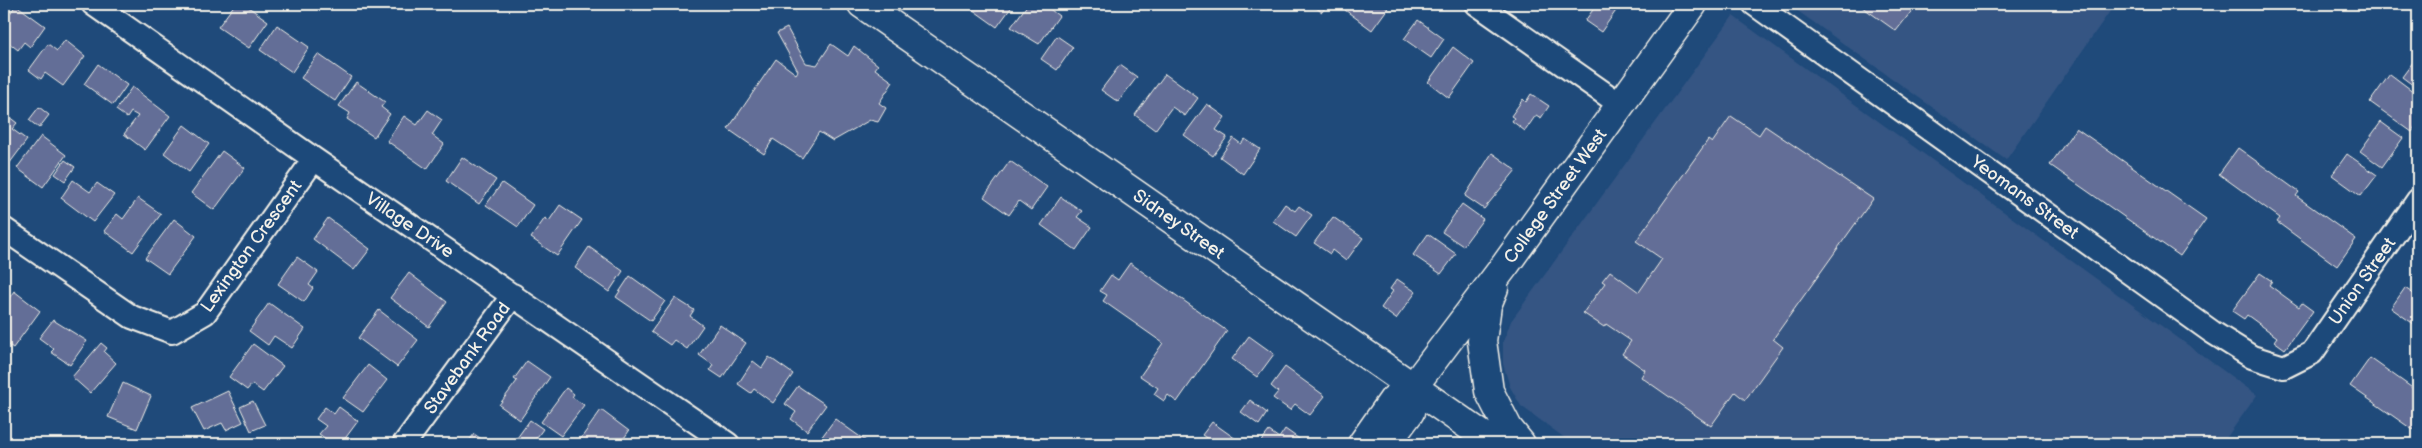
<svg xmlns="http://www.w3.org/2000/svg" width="2422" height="448" font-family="'Balsamiq Sans',sans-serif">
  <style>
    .built { fill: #345583 }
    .building { fill: #646e97; stroke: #f4f1e8 }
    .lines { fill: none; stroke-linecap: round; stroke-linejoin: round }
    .street-casing { stroke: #f4f1e8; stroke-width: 26 }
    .secondary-casing { stroke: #f4f1e8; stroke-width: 31 }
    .street { stroke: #1f4a7a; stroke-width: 22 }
    .secondary { stroke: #1f4a7a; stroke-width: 28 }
    .labels { text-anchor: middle; stroke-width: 4; stroke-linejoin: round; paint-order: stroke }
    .street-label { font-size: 18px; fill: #f4f1e8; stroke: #1f4a7a }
  </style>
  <rect width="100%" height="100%" fill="#1f4a7a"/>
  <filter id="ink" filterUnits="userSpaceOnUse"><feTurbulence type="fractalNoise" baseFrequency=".02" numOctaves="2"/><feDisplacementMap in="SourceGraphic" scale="10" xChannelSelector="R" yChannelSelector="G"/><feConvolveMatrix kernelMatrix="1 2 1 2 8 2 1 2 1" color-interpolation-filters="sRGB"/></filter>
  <g filter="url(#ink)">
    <path class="built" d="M1788 4H2115L2006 160Z
      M1733 16 2257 395 2222 444H1573L1521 406 1510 387 1503 364V342L1511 321Z"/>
    <path class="building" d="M235 4H244L268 21 249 48 218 27Z
      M971 4H1010L1013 5 997 27 969 7Z
      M1028 4H1043L1059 16 1039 44 1011 27Z
      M1310 4H1328L1322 12Z
      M1349 4H1382L1388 8 1372 30 1345 10Z
      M1597 4 1620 5 1601 32 1585 21Z
      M1858 4H1917L1896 31Z
      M16 5 45 26 30 47 24 42 18 50 4 39 8 31 4 28V22Z
      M1418 20 1444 39 1431 58 1404 39Z
      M277 25 309 47 292 72 260 50Z
      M787 28 806 63 817 65 831 44 848 56 854 46 878 65 875 69 893 82 879 103 886 108 878 122 870 120 833 141 819 132 802 158 773 139 764 154 728 129 776 59 796 74 798 71 777 33Z
      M1057 36 1073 47 1057 70 1041 59Z
      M65 40 85 56 63 86 45 73 41 79 29 70 48 44 57 51Z
      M1453 47 1474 63 1449 98 1428 82Z
      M318 54 351 77 335 101 301 78Z
      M2416 58 2418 60V89L2402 77Z
      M98 64 127 85 113 105 84 84Z
      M1120 65 1137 77 1118 102 1101 90Z
      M1165 74 1198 98 1185 116 1172 107 1155 130 1135 115Z
      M2390 74 2418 95V122L2412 132 2370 102Z
      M356 82 385 102 381 107 390 114 374 137 347 119 350 113 339 106Z
      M132 87 170 116 145 150 124 134 138 116 131 112 127 118 116 110Z
      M1531 94 1549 106 1541 118 1536 115 1525 131 1512 121 1514 118 1511 116 1523 99 1526 102Z
      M1207 104 1225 117 1216 130 1227 137 1213 156 1184 135Z
      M39 107 49 115 39 128 29 120Z
      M428 110 442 120 432 135 444 144 427 169 387 141 404 116 417 125Z
      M4 113 17 123 12 129 27 140 6 168 4 167Z
      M1731 116 1759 135 1765 126 1873 199 1773 339 1783 347 1745 400 1735 392 1711 426 1641 377 1645 370 1622 354 1631 341 1606 324 1604 327 1583 313 1605 283 1602 281 1610 271 1639 292 1662 259 1636 241 1708 140 1712 143Z
      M2381 122 2403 138 2382 167 2360 151Z
      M184 125 209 144 189 172 164 153Z
      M2076 128 2206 219 2180 256 2050 165Z
      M41 136 66 155 43 187 17 168Z
      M1233 138 1241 144 1245 139 1260 149 1243 174 1220 157Z
      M2238 148 2299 192 2296 196 2356 239 2337 266 2277 222 2280 218 2219 174Z
      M222 151 245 168 214 210 191 193Z
      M1492 153 1516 170 1484 209 1465 196Z
      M2347 154 2377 175 2361 196 2332 175Z
      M462 157 496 180 479 204 446 181Z
      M65 160 75 167 65 181 55 174Z
      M1010 161 1047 187 1031 210 1019 201 1009 215 984 197Z
      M73 180 90 192 97 183 114 195 93 222 61 198Z
      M502 183 533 205 518 227 486 205Z
      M1061 197 1082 211 1077 217 1092 227 1076 250 1041 225Z
      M138 198 161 214 133 252 104 231 117 214 123 219Z
      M1285 204 1295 211 1299 206 1312 215 1296 237 1273 221Z
      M1462 204 1483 219 1463 246 1442 232Z
      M560 205 582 220 557 256 531 238 545 218 549 221Z
      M1333 217 1363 238 1346 261 1332 250 1330 254 1314 243Z
      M328 218 370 249 354 270 313 239Z
      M174 219 196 236 168 274 145 258Z
      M1428 234 1456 254 1441 274 1413 255Z
      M589 247 623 271 609 292 575 268Z
      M297 257 318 272 309 285 313 288 304 302 278 284Z
      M1130 263 1227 331 1177 402 1168 395 1164 401 1154 394 1158 388 1140 376 1163 343 1103 301 1107 295 1100 291 1111 275 1118 280Z
      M409 273 447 302 429 327 390 298Z
      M2260 273 2272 281 2269 285 2299 307 2302 303 2313 311 2285 349 2274 341 2277 337 2247 315 2244 319 2232 311Z
      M630 276 665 301 651 321 616 297Z
      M1397 279 1416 292 1396 319 1381 308 1393 291 1390 289Z
      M2405 288 2418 297V327L2391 308Z
      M14 291 40 311 13 348 4 342V305Z
      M675 298 694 310 690 316 703 326 687 349 674 340 670 345 651 332Z
      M269 303 305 329 292 348 274 336 268 345 249 331Z
      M379 310 418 340 397 367 358 338Z
      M53 320 87 341 70 365 51 352 54 349 39 338Z
      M720 325 746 343 722 378 710 370 713 365 699 355Z
      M1249 336 1274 354 1257 377 1232 359Z
      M101 343 107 348 104 352 116 363 90 393 72 377Z
      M253 344 283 366 263 392 252 384 247 390 229 377Z
      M769 357 793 374 773 403 754 389 751 393 738 384 753 361 762 368Z
      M2370 358 2418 392V423L2413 430 2350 386Z
      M527 361 550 377 520 420 499 405 517 381 514 379Z
      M368 365 387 380 363 412 343 398Z
      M1285 367 1325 396 1310 415 1295 404 1290 410 1273 398 1278 392 1271 386Z
      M123 383 151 396 137 429 108 417Z
      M798 386 826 405 807 431 791 419 796 412 785 404Z
      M566 388 574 394 572 397 584 405 561 436 541 422Z
      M228 391 243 422 226 430 222 423 204 431 192 408Z
      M1250 400 1267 413 1259 425 1241 412Z
      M253 401 265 425 251 431 240 407Z
      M325 407 334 414 339 407 358 421 341 444H333L319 434 326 426 316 419Z
      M601 410 629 431 620 444H577Z
      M835 419 866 441 864 444H822L818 442Z
      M530 420 543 429 532 444H527L517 438Z
      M1212 422 1236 439 1232 444H1215L1202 435Z
      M1285 429 1302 441 1300 444H1259L1269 431 1279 438Z
      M474 434 489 444H467Z"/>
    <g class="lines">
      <g class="street-casing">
        <path id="street" d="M93 4 314 159 728 444
          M1477 4 1621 105
          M1754 4 2212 332 2252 357 2284 367 2312 353 2418 200
          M4 229 132 317 172 332 205 313 314 159
          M404 444 513 295"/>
      </g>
      <g class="secondary-casing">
        <path id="secondary" d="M862 4 1495 444
          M1494 288 1487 305 1482 341 1489 391 1508 428 1521 444
          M1362 444 1393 400 1413 387 1506 264 1693 4
          M1386 444 1410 412 1413 387"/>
      </g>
      <use href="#street" class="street"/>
      <use href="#secondary" class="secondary"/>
    </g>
  </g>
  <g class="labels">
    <g class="street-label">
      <text transform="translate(1555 196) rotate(-54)" y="6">College Street West</text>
      <text transform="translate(2025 197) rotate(36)" y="6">Yeomans Street</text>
      <text transform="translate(1179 224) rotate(35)" y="6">Sidney Street</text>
      <text transform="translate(410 225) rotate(34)" y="6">Village Drive</text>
      <text transform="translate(251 246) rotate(-54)" y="6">Lexington Crescent</text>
      <text transform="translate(2362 281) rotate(-55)" y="6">Union Street</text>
      <text transform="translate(467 358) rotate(-54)" y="6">Stavebank Road</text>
    </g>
  </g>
  <rect width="2422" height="448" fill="none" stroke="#1f4a7a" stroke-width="20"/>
  <rect x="10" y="10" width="2402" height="428" fill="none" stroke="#f4f1e8" stroke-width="2" filter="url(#ink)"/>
</svg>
